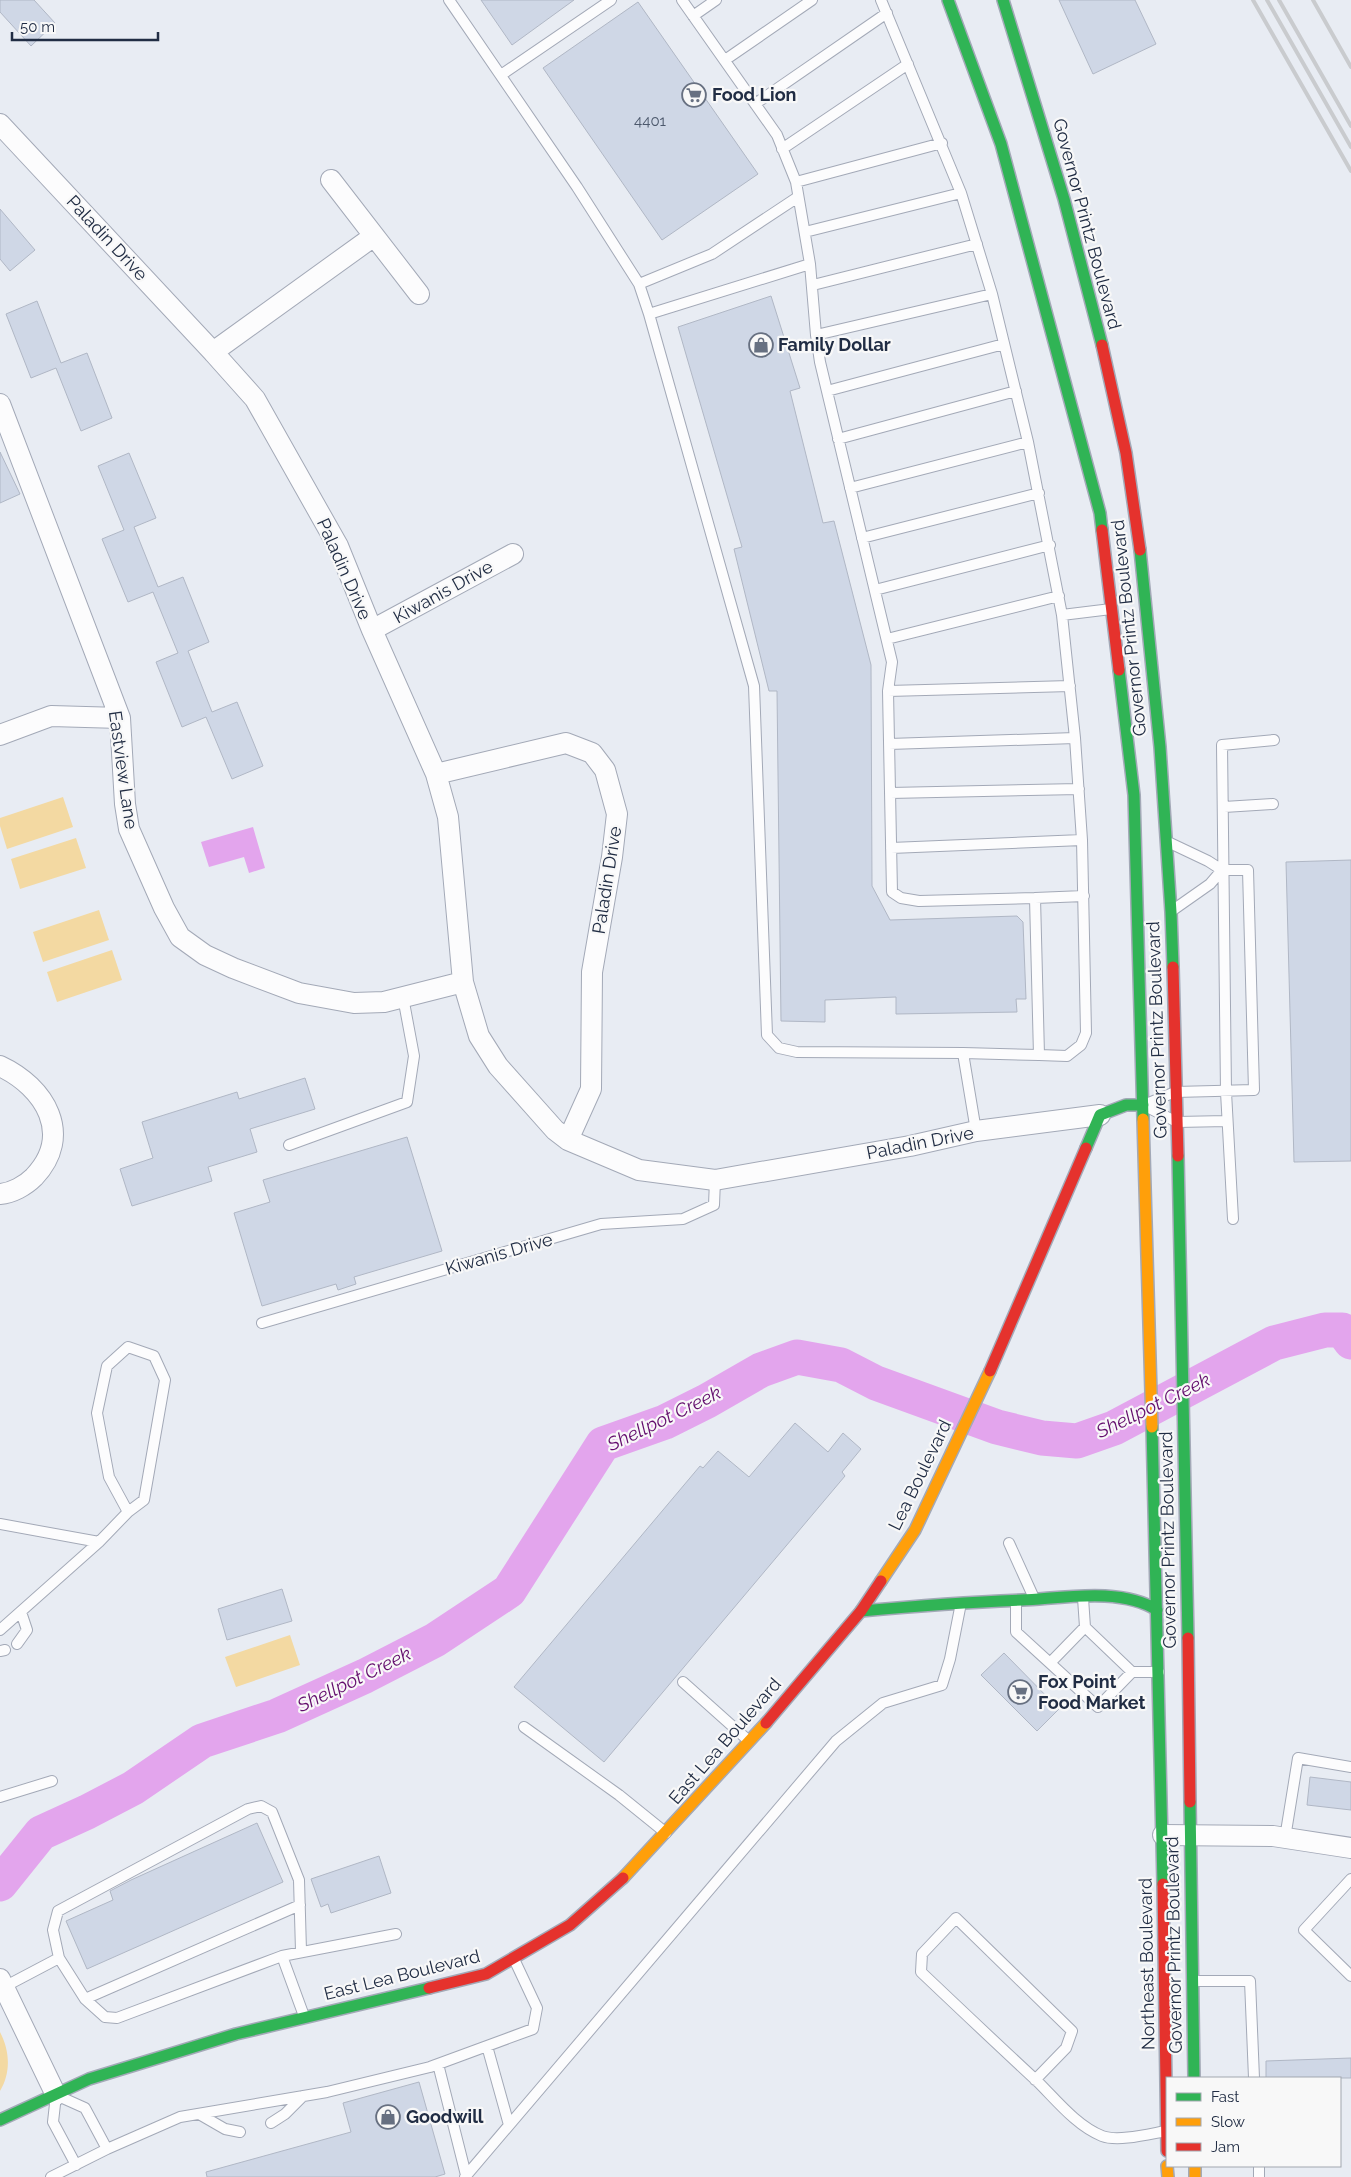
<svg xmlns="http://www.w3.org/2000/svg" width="1351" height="2177" font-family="Raleway,sans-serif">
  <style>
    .green { fill: #f3d9a2 }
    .water { fill: #e3a5ed }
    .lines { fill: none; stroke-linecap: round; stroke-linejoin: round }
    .river { stroke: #e3a5ed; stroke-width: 35 }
    .building { fill: #cfd7e6; stroke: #b0b7c5 }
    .lane-casing { stroke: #a3a9b7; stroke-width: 12 }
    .street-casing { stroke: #a3a9b7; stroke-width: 22 }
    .fast-casing { stroke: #a3a9b7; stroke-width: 14 }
    .slow-casing { stroke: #a3a9b7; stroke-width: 14 }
    .jam-casing { stroke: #a3a9b7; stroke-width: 14 }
    .lane { stroke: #fcfcfd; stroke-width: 10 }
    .street { stroke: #fcfcfd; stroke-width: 20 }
    .fast { stroke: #30b455; stroke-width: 11 }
    .slow { stroke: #ff9f0a; stroke-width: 11 }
    .jam { stroke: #e5322d; stroke-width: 11 }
    .rail { stroke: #c9cbce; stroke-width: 4 }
    .labels { text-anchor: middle; stroke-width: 4.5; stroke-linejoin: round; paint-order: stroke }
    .number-label { font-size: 15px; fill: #4c586c }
    .poi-label { font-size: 18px; font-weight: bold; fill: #212d44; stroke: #f8f8f8; text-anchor: start }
    .street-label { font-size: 18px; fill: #212d44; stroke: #f8f8f8 }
    .water-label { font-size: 19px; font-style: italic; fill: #630d6d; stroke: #f8f8f8 }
  </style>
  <rect width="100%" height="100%" fill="#e8ecf3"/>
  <path class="green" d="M63 797 73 827 7 849 0 826V818Z
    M76 838 86 868 20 889 11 859Z
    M99 910 109 940 43 962 33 932Z
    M112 950 122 980 57 1002 47 972Z
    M290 1635 300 1665 236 1687 225 1657Z
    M0 2032C10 2051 11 2073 0 2091Z"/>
  <path class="water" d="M253 827 265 868 249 873 244 857 209 867 201 842Z"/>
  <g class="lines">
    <path class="river" d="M0 1884 41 1833 87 1812 133 1788 202 1741 277 1716 365 1676 435 1640 509 1591 603 1444 665 1422 707 1401 761 1370 797 1357 841 1365 876 1383 997 1427 1042 1438 1077 1441 1114 1428 1274 1343 1325 1330H1342L1351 1342"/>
  </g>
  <path class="building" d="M0 0H34L55 23 31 46 0 12Z
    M481 0H574L512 45Z
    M1059 0H1135L1156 44 1093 74Z
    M638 2 758 174 662 240 543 68Z
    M0 209 35 250 10 271 0 259Z
    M771 296 800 388 790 391 823 523 834 521 871 665 872 886 890 920 1017 916 1023 922 1026 999H1016L1017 1012 896 1014V997L825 1000V1022L781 1021 777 691H769L734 549 742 547 678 327Z
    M37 301 61 363 87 353 112 418 81 431 56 368 31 378 6 314Z
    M0 452 20 494 0 503Z
    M129 453 156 518 134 527 158 587 183 577 209 642 188 651 212 712 237 702 263 766 232 779 206 717 182 727 156 662 178 653 153 592 128 602 102 539 124 530 98 466Z
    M1351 860V1161L1294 1162 1286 862Z
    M305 1078 315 1109 250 1129 257 1152 208 1167 212 1181 132 1206 120 1169 153 1158 142 1122 237 1092 239 1099Z
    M407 1137 442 1251 354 1277 356 1284 338 1290 336 1284 262 1306 234 1213 270 1202 263 1180Z
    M795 1423 828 1452 843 1433 861 1449 842 1472 845 1476 604 1762 514 1687 700 1466 703 1468 718 1451 749 1477Z
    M282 1589 292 1621 227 1640 218 1609Z
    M1004 1653 1059 1709 1037 1731 981 1675Z
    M1310 1777 1351 1782V1810L1307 1805Z
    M257 1823 283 1882 87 1969 66 1921 113 1900 110 1891 131 1880Z
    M379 1856 391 1893 331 1913 328 1904 321 1907 311 1879Z
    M1351 2058V2078H1266V2061Z
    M419 2082 445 2174 435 2177H207L206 2172 351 2132 343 2103Z"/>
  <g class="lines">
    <g class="lane-casing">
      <path id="lane" d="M449 0 577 187 639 284 649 314 754 686 767 1035 779 1048 797 1052 963 1053
        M682 0 777 135 796 182 810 264 816 335 820 362 892 662 888 691 892 892 901 898 919 901 1035 898 1039 1055 963 1053 976 1131
        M881 0 961 193 992 294 1028 442 1062 615 1111 609
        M693 16 716 0
        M725 60 812 0
        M501 75 611 0
        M755 104 887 13
        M782 149 908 64
        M796 182 942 143
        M805 232 961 193
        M639 284 712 254 798 197
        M813 285 977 244
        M649 314 810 264
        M816 335 992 294
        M827 391 1004 344
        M838 439 1016 391
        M850 488 1028 442
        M862 538 1039 493
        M875 590 1050 545
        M887 639 1059 596
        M888 691 1070 686
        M889 744 1075 738
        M890 793 1079 789
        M1224 807 1273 804
        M891 848 1082 840
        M1035 898 1084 896
        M1173 910 1210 884 1222 870
        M1039 1055 1067 1056 1081 1045 1086 1033 1082 840 1075 738 1062 615
        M1146 1104 1175 1092 1254 1090 1248 870H1222L1208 861 1170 843
        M1145 1106 1177 1122 1227 1121
        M289 1145 407 1102 414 1056 403 997
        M1233 1219 1226 1092 1222 745 1274 740
        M262 1323 601 1224 683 1219 714 1205 715 1180
        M0 1524 99 1542
        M1009 1543 1034 1598
        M1083 1598 1085 1627
        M1016 1600V1632L1098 1707 1132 1672H1159
        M0 1630 99 1542 128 1512 109 1477 97 1413 107 1366 128 1347 154 1356 165 1380 144 1500 128 1512
        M17 1644 27 1630 21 1612
        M0 1651 5 1650
        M1050 1663 1085 1627 1132 1672
        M683 1682 749 1741
        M524 1727 619 1795 666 1833
        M0 1797 52 1781
        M1285 1838 1298 1758 1351 1767
        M1351 1879 1304 1930 1351 1976
        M301 1951 299 1880 272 1812 261 1806 248 1809 58 1911 53 1930 59 1958 85 1999 105 2017 117 2018 282 1956 396 1934
        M282 1956 304 2016
        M1193 1981H1250L1254 2078
        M4 1987 59 1958
        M85 1999 300 1905
        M487 2046 509 2125
        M438 2064 466 2175
        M1035 2080 1066 2048 1072 2031 956 1918 922 1954 921 1972C960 2009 999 2046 1038 2082 1057 2101 1077 2126 1102 2136 1118 2142 1149 2134 1166 2131
        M199 2114 225 2129 240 2132
        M271 2123 285 2114 303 2096
        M76 2165 53 2122 56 2095 85 2108 107 2149
        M1259 2166V2177
        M51 2177 107 2149 180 2117 327 2092 430 2067 533 2029 537 2008 514 1959
        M465 2177 836 1741 883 1703 942 1685 950 1659 961 1603"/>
    </g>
    <g class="street-casing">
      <path id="street" d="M0 124 213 352 255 399 338 546 372 630 436 774 448 817 463 982 479 1036 498 1066 555 1130 568 1140 639 1170 715 1180 910 1146 976 1131 1100 1115
        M331 180 419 294
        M213 352 374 236
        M0 404 120 718 125 804 129 829 164 908 180 937 205 955 233 968 299 993 354 1003 384 1002 463 982
        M372 630 513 554
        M0 735 51 716 120 718
        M436 774 566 743 592 753 605 770 617 814 612 857 592 972 591 1089 568 1140
        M0 1066C45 1087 74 1135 34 1177 25 1186 12 1193 0 1194
        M1163 1835 1273 1836 1351 1848
        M0 1979 56 2095"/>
    </g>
    <g class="fast-casing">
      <path id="fast" d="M948 0 1001 144 1100 513 1102 530
        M1003 0 1064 199 1102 345
        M1140 550 1160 747 1171 912 1173 967
        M1119 670 1134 795 1143 1119
        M1086 1148 1100 1115 1126 1105H1143
        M1178 1156 1188 1638
        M1152 1427 1163 1884
        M861 1611C915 1606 968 1602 1022 1600 1063 1598 1121 1587 1157 1610
        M1190 1802 1194 2078
        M0 2120 89 2079 236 2034 429 1988"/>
    </g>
    <g class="slow-casing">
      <path id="slow" d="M1143 1119 1152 1427
        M881 1581 915 1530 990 1371
        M623 1878 766 1723
        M1167 2166 1168 2177
        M1195 2166V2177"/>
    </g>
    <g class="jam-casing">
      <path id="jam" d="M1102 345 1126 453 1140 550
        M1102 530 1119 670
        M1173 967 1178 1156
        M990 1371 1086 1148
        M1188 1638 1190 1802
        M766 1723 861 1611 881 1581
        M1163 1884 1167 2151
        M429 1988 486 1974 570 1925 623 1878"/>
    </g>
    <use href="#lane" class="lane"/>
    <use href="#street" class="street"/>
    <use href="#fast" class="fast"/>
    <use href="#slow" class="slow"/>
    <use href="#jam" class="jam"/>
    <path class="rail" d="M1253 0 1351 171
      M1267 0 1351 147
      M1279 0 1351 126
      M1313 0 1351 67"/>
  </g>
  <defs>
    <g id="supermarket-ring" transform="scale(1.25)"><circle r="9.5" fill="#f8f8f8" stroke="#677081" stroke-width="1.5"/><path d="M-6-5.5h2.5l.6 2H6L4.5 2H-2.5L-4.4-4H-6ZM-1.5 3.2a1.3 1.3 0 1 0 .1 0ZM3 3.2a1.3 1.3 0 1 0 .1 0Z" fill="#677081"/></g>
    <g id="shop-ring" transform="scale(1.25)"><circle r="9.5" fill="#f8f8f8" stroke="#677081" stroke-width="1.5"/><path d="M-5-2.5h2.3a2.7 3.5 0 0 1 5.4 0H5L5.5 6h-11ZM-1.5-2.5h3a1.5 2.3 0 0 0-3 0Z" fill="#677081"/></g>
  </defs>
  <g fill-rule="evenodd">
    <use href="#supermarket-ring" x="694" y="95"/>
    <use href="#shop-ring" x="761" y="345"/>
    <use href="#supermarket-ring" x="1020" y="1692"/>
    <use href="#shop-ring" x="388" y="2117"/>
  </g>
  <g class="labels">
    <g class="number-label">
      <text x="650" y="126">4401</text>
    </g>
    <g class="poi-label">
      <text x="712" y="101">Food Lion</text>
      <text x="778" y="351">Family Dollar</text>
      <text x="1038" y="1688">Fox Point<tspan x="1038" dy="21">Food Market</tspan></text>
      <text x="406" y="2123">Goodwill</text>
    </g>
    <g class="street-label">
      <text transform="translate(1087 224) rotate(75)" y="6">Governor Printz Boulevard</text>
      <text transform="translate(107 238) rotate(47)" y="6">Paladin Drive</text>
      <text transform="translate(344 569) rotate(66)" y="6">Paladin Drive</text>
      <text transform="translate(443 592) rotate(-29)" y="6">Kiwanis Drive</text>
      <text transform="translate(1129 628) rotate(-96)" y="6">Governor Printz Boulevard</text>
      <text transform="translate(123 770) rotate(82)" y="6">Eastview Lane</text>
      <text transform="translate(607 880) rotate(-81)" y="6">Paladin Drive</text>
      <text transform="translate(1157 1030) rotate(-92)" y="6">Governor Printz Boulevard</text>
      <text transform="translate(920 1143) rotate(-11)" y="6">Paladin Drive</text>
      <text transform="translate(499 1254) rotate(-16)" y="6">Kiwanis Drive</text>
      <text transform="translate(920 1475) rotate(-64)" y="6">Lea Boulevard</text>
      <text transform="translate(1168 1540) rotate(-91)" y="6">Governor Printz Boulevard</text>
      <text transform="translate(725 1741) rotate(-49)" y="6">East Lea Boulevard</text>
      <text transform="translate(1174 1945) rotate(-91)" y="6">Governor Printz Boulevard</text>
      <text transform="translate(1147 1964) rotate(-91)" y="6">Northeast Boulevard</text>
      <text transform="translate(402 1975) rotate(-14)" y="6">East Lea Boulevard</text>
    </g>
    <g class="water-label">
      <text transform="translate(1153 1405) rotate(-26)" y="7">Shellpot Creek</text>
      <text transform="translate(664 1418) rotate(-26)" y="7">Shellpot Creek</text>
      <text transform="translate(354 1679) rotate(-26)" y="7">Shellpot Creek</text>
    </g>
  </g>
  <rect x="1166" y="2077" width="175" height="90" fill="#f8f8f8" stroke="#a2a7b0"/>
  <rect x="1176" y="2093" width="25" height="8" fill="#30b455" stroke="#a2a7b0"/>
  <text x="1211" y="2102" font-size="15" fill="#212d44">Fast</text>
  <rect x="1176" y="2118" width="25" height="8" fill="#ff9f0a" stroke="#a2a7b0"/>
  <text x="1211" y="2127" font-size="15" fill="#212d44">Slow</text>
  <rect x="1176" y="2143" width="25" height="8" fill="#e5322d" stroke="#a2a7b0"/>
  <text x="1211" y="2152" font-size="15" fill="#212d44">Jam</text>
  <path d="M12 32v8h146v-8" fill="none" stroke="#212d44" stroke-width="2.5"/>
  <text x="20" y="32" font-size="15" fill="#212d44" stroke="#f8f8f8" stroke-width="4" paint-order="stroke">50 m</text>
</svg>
